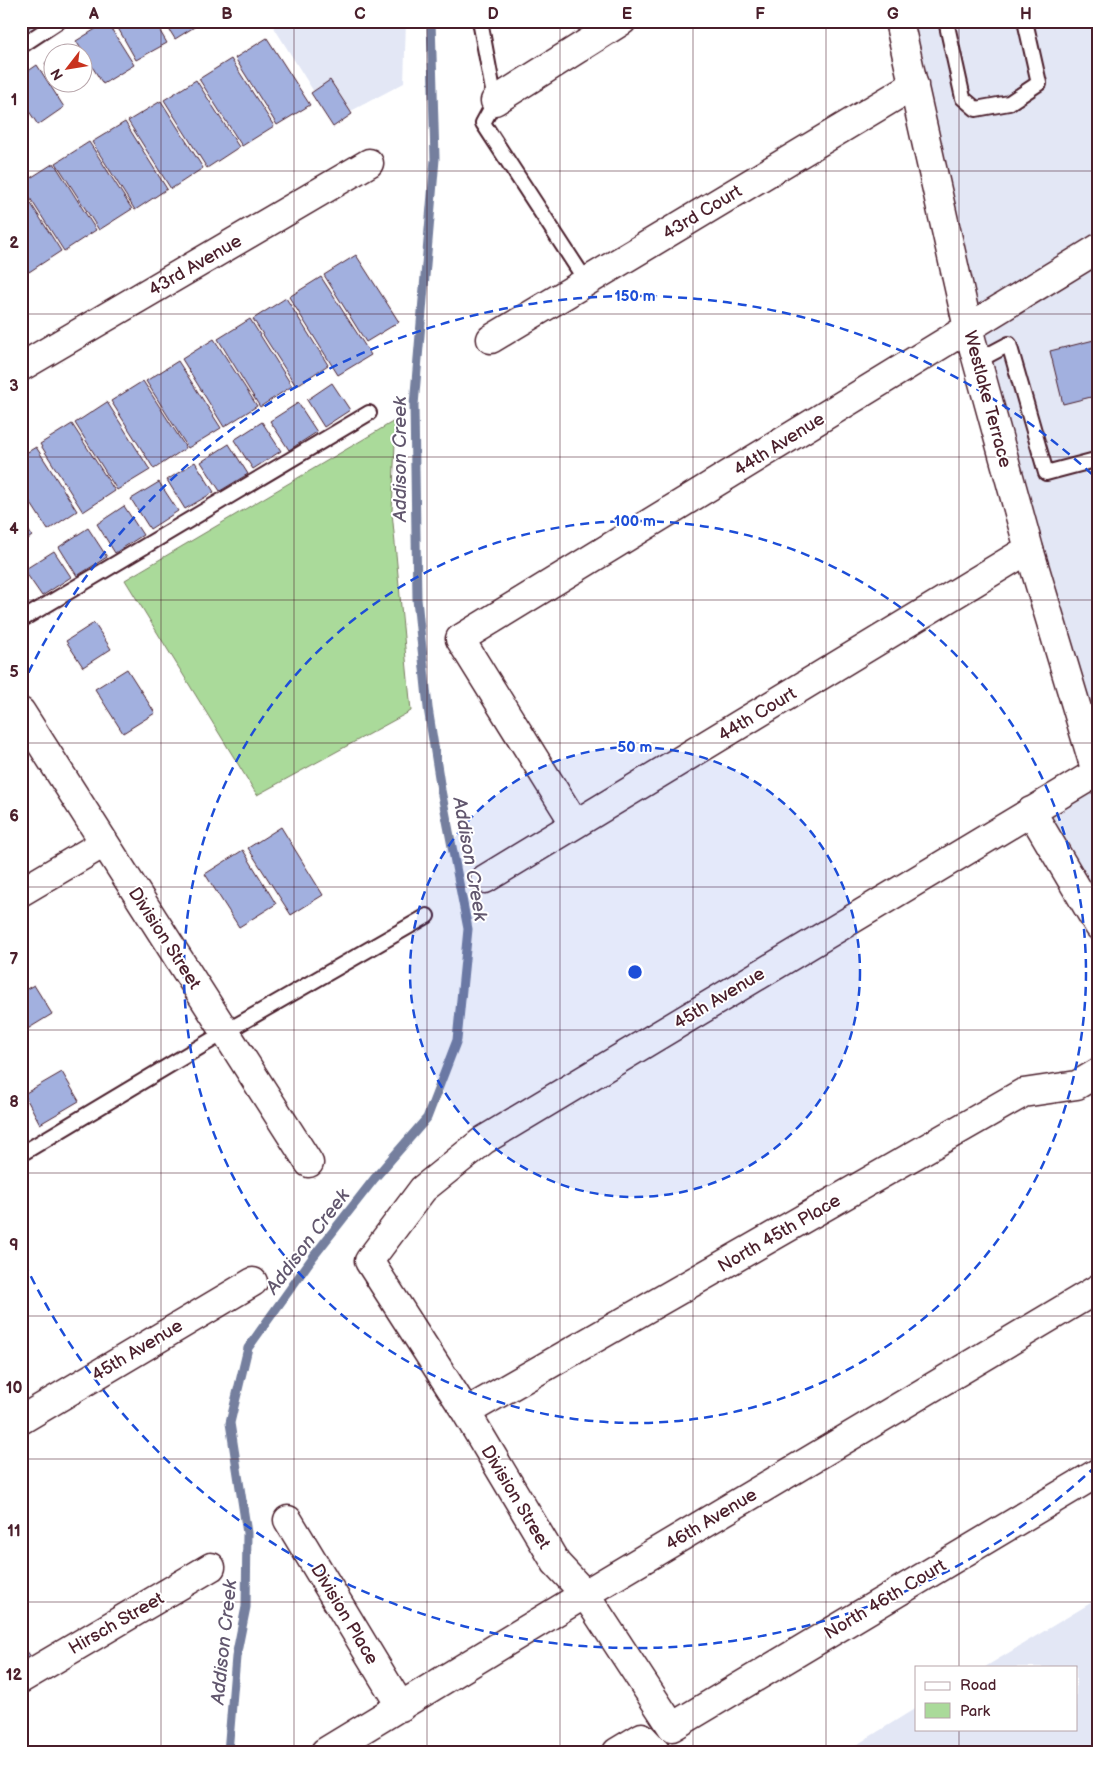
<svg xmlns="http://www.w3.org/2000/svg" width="1120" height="1773" font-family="'Balsamiq Sans',sans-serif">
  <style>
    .built { fill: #e3e7f5 }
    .green { fill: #aada9a; stroke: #7a7c62 }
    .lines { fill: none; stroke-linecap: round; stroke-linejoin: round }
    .stream { stroke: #747f9e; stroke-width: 9 }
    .building { fill: #a2b0df; stroke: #4a1f2b }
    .lane-casing { stroke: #4a1f2b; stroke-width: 18 }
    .street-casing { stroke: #4a1f2b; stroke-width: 31 }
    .lane { stroke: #fff; stroke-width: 14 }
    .street { stroke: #fff; stroke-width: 28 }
    .grid { fill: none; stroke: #4a1f2b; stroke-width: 1; stroke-opacity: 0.55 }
    .ring { fill: none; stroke: #1d4ed8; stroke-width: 2.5; stroke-dasharray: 9 6 }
    .labels { text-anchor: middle; stroke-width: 4; stroke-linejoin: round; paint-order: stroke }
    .street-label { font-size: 18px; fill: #4a1f2b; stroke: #fff }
    .water-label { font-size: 19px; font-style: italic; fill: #62576e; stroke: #fff }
    .centre { fill: #1d4ed8; stroke: #fff; stroke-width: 2.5 }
    .ring-label { font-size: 15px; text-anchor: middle; font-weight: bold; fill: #1d4ed8; stroke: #fff; stroke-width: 4; stroke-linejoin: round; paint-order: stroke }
    .neatline { fill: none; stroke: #4a1f2b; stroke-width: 2 }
    .grid-label { font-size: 16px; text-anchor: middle; font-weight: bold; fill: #4a1f2b }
  </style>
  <rect width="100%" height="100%" fill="#fff"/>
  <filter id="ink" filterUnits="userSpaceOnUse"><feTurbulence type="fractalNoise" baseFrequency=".02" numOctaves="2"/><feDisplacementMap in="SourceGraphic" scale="10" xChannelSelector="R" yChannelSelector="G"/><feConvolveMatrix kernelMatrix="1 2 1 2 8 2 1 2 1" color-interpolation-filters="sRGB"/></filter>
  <g filter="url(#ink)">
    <path class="built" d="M21 21H59L21 46Z
      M270 21H406L404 83 332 121Z
      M899 21H1099V923L1031 811 1096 772Z
      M1099 1598V1752H845L916 1708V1729H1076V1667H985Z"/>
    <path class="green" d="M396 420 392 512 411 711 257 795 125 580Z"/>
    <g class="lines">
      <path class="stream" d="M228 1752 236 1657 246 1607 247 1533 230 1423 248 1348 313 1257 374 1179 427 1118 457 1040 468 929 441 790 428 708 417 599 414 405 435 159 431 21"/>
    </g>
    <path class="building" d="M21 21H39L22 32Z
      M114 21H154L167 43 136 60Z
      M164 21H204L175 39Z
      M107 22 134 65 103 84 76 41Z
      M267 38 310 105 277 125 235 58Z
      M52 59V76L45 63Z
      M231 59 274 126 242 146 199 79Z
      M37 65 64 107 38 125 21 99V76Z
      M196 80 239 147 207 168 164 100Z
      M330 80 352 114 333 127 311 93Z
      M56 82H71L60 89Z
      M161 101 203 168 171 189 128 121Z
      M125 122 167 189 135 210 92 142Z
      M89 142 132 209 99 230 56 163Z
      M54 163 96 230 64 251 21 184Z
      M21 188 61 251 29 272 21 260Z
      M356 255 399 322 366 342 324 275Z
      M321 277 371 355 338 375 289 297Z
      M286 298 328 365 296 386 253 319Z
      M250 319 292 386 260 407 218 339Z
      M214 339 257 406 224 427 182 359Z
      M1098 339 1099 395 1063 404 1050 351Z
      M178 361 221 428 188 448 146 381Z
      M143 381 186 448 154 469 111 401Z
      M332 383 350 410 324 427 307 400Z
      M107 402 150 470 117 490 75 423Z
      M298 403 317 432 289 450 270 421Z
      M262 422 281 451 253 469 234 440Z
      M72 424 115 491 83 512 40 444Z
      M229 444 248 474 220 491 201 462Z
      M36 447 77 511 48 530 21 488V456Z
      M195 462 214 492 185 509 167 480Z
      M159 482 178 511 150 529 131 499Z
      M124 506 143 535 115 553 97 524Z
      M21 519 32 536 21 544Z
      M88 528 107 557 77 576 59 547Z
      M54 551 71 577 42 596 24 570Z
      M94 623 111 649 83 667 66 641Z
      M127 669 155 713 123 733 95 689Z
      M281 827 323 895 291 915 248 848Z
      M243 850 276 904 239 927 205 874Z
      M34 985 52 1014 21 1033V992Z
      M62 1072 79 1101 40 1124 24 1094Z
      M21 1589 29 1601 21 1606Z
      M21 1642 31 1657 21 1663Z"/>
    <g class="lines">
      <g class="lane-casing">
        <path id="lane" d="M480 21 495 101 483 123 586 281
          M946 21 963 98 976 109 1009 103 1039 83 1025 21
          M21 46 59 21
          M977 361 1009 344 1046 473 1099 459
          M21 620 369 413
          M21 1154 225 1032 427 916"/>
      </g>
      <g class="street-casing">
        <path id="street" d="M899 21 968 328 1029 549 1096 772
          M495 101 622 21
          M491 339 914 85
          M21 367 369 163
          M21 712 309 1163
          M1099 771 484 1140 423 1189 369 1261 466 1412 556 1563 585 1594 672 1727 1099 1472
          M1031 811 1099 926
          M575 824 460 639 1099 248
          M485 879 1029 549
          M21 892 104 843
          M466 1412 1023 1093 1077 1085 1099 1072
          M21 1420 253 1282
          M288 1520 401 1707
          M21 1679 211 1567
          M325 1752 585 1594 1099 1288
          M617 1752 642 1737 656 1752"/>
      </g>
      <use href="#lane" class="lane"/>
      <use href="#street" class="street"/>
    </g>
  </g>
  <path class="grid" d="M161 21V1752M294 21V1752M427 21V1752M560 21V1752M693 21V1752M826 21V1752M959 21V1667M21 171H1099M21 314H1099M21 457H1099M21 600H1099M21 743H1099M21 887H1099M21 1030H1099M21 1173H1099M21 1316H1099M21 1459H1099M21 1602H1099M959 1729V1752"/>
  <circle cx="635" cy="972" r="225" fill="#1d4ed8" fill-opacity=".12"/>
  <g class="ring">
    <circle cx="635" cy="972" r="225"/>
    <circle cx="635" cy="972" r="451"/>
    <path d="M1096 1466A676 676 0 0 1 22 1258M22 686A676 676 0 0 1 1096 478"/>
  </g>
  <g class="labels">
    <g class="street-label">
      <text transform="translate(702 212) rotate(-31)" y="6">43rd Court</text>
      <text transform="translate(195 265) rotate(-30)" y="6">43rd Avenue</text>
      <text transform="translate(988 399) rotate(75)" y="6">Westlake Terrace</text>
      <text transform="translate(779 444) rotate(-32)" y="6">44th Avenue</text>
      <text transform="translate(757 714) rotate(-31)" y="6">44th Court</text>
      <text transform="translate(165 938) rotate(57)" y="6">Division Street</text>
      <text transform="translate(719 998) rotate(-31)" y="6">45th Avenue</text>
      <text transform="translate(779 1233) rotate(-30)" y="6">North 45th Place</text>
      <text transform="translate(137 1350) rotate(-31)" y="6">45th Avenue</text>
      <text transform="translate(516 1497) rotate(59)" y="6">Division Street</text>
      <text transform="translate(711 1519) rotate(-31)" y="6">46th Avenue</text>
      <text transform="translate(885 1599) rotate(-31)" y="6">North 46th Court</text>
      <text transform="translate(345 1614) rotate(59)" y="6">Division Place</text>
      <text transform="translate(116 1623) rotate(-30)" y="6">Hirsch Street</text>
    </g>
    <g class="water-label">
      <text transform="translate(399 459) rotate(-90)" y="7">Addison Creek</text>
      <text transform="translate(471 859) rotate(80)" y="7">Addison Creek</text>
      <text transform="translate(307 1241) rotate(-53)" y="7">Addison Creek</text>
      <text transform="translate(223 1642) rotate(-84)" y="7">Addison Creek</text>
    </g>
  </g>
  <circle cx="635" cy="972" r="8" class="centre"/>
  <g class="ring-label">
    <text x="635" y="301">150 m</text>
    <text x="635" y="526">100 m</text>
    <text x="635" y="752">50 m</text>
  </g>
  <rect width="1120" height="1773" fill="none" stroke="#fff" stroke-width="55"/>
  <rect x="915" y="1666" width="162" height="65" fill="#ffffff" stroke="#b7a5aa"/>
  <rect x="925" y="1682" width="25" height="8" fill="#ffffff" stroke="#b7a5aa"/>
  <text x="960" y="1690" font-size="15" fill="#4a1f2b">Road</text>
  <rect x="925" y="1703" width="25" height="15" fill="#aada9a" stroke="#b7a5aa"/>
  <text x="960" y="1716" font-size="15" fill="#4a1f2b">Park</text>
  <g transform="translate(68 68) rotate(239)"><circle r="24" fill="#ffffff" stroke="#b7a5aa"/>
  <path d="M0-4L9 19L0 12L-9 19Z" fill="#c8321e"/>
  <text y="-8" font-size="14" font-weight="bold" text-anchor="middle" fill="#4a1f2b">N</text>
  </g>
  <rect x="28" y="28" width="1064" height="1718" class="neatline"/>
  <g class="grid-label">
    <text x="94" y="19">A</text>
    <text x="227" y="19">B</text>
    <text x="360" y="19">C</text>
    <text x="493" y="19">D</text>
    <text x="627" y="19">E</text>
    <text x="760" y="19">F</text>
    <text x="893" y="19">G</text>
    <text x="1026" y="19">H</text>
    <text x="14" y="105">1</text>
    <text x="14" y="248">2</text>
    <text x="14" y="391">3</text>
    <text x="14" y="534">4</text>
    <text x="14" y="677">5</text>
    <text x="14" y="821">6</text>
    <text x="14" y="964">7</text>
    <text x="14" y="1107">8</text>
    <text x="14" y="1250">9</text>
    <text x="14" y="1393">10</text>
    <text x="14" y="1536">11</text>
    <text x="14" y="1680">12</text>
  </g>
</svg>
